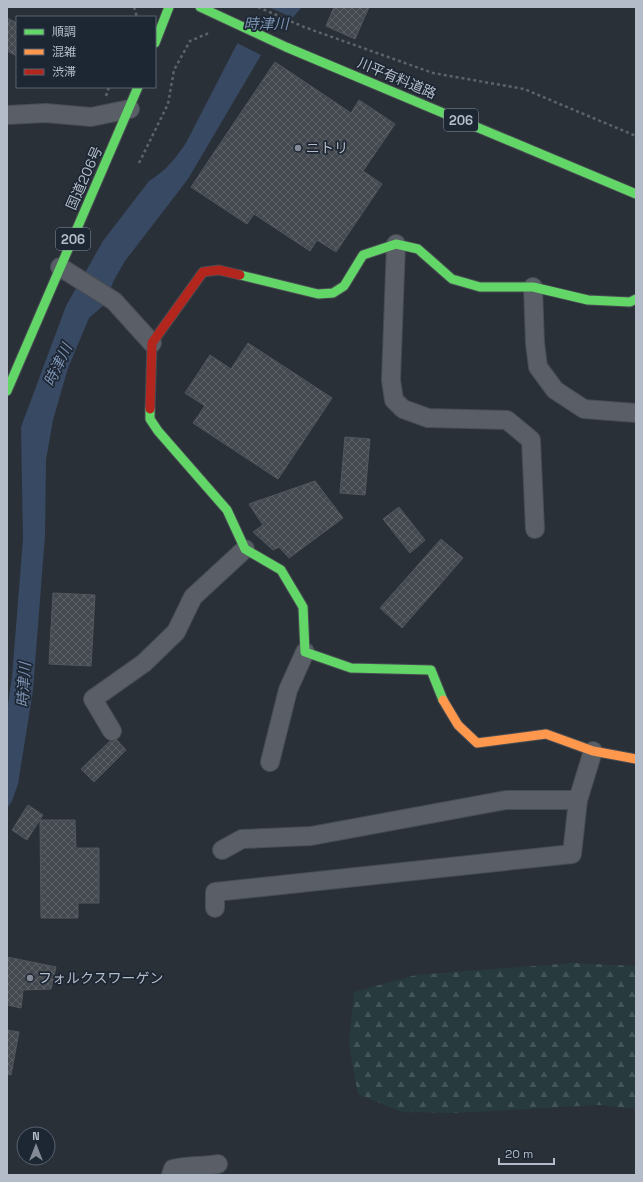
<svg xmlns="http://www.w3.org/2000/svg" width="643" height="1182" font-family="'Space Grotesk','Noto Sans JP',sans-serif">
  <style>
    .forest { fill: url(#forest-firs) }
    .water { fill: #384963 }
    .pier { fill: #2a3038 }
    .building { fill: url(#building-cross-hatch); stroke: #52575f }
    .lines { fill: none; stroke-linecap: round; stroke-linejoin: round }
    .street-casing { stroke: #484c53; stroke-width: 20 }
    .fast-casing { stroke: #484c53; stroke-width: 11 }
    .slow-casing { stroke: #484c53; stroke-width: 11 }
    .jam-casing { stroke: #484c53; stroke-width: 11 }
    .path { stroke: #5d636a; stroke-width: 2.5; stroke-dasharray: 3 3; stroke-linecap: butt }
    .street { stroke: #5a5e66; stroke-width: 18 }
    .fast { stroke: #63d668; stroke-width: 9 }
    .slow { stroke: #ff974d; stroke-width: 9 }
    .jam { stroke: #b3261e; stroke-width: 9 }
    .poi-dot { fill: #848b96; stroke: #1d2633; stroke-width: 1.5 }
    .labels { text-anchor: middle; stroke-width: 3.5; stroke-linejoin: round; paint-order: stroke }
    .shield { fill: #1d2633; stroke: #878f9c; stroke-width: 1 }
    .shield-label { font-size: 13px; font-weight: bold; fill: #b4bcc9 }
    .street-label { font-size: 14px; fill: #b4bcc9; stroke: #1d2633 }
    .poi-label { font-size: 14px; fill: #b4bcc9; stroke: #1d2633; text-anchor: start }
    .water-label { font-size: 15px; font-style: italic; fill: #7c92b1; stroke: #1d2633 }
  </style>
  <defs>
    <pattern id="forest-firs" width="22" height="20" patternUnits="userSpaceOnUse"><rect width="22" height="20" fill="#273a3e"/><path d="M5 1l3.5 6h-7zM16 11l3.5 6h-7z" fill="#445559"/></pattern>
    <pattern id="building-cross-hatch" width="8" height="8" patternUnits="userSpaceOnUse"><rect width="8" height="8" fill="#444950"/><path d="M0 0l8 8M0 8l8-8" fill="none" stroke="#5d6168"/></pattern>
  </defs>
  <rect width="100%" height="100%" fill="#2a3038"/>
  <path class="forest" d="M572 963 636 966V1109L601 1105 455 1113 402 1112 358 1094 349 1045 354 992 416 975Z"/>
  <path class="water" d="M256 7H302L264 50 188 179 125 261 114 280 104 305 89 318 68 368 53 420 46 460 45 535 33 690 18 784 12 801 7 808V711L12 677 23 539 21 427 66 306 103 241 149 181C166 171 177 157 187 141Z"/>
  <path class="pier" d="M254 7H268L296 19 263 56 235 42Z"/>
  <path class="building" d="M334 7H369L355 39 326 26Z
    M7 18 17 23V56L7 51Z
    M275 62 351 113 359 100 395 124 363 171 382 184 336 252 317 240 310 251 254 214 247 224 191 187Z
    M248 343 332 398 278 479 193 423 205 406 185 393 210 355 231 369Z
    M345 437 370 439 365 495 340 493Z
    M315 481 343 518 289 558 279 547 273 550 253 532 263 525 249 504Z
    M399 507 425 540 410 553 383 519Z
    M441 539 463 558 402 628 380 608Z
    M53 593 95 595 91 666 49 664Z
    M114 737 126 750 94 782 81 769Z
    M28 805 43 815 27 840 12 830Z
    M40 820H75L76 848H99V903H78V918H41Z
    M7 957 56 967 51 989 23 990 21 1008 7 1005Z
    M7 1030 19 1032 11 1075 7 1074Z"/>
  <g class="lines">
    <g class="street-casing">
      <path id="street" d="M7 115 46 113 91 117 130 109
        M396 244 391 380 394 400 403 409 428 418 507 420 531 440 535 529
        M60 267 114 301 152 343
        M533 287 535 343 538 367 555 390 584 409 636 413
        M112 731 93 699 144 663 176 632 193 597 245 549
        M270 762 288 690 305 652
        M222 850 242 839 311 836 506 800H578
        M215 908V892L572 854 578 800 593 751
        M171 1175 173 1169C188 1165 203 1167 218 1164"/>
    </g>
    <g class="fast-casing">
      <path id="fast" d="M200 7 286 47 636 194
        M155 43 169 7
        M240 275 318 294 333 293 344 286 363 255 396 244 418 249 452 279 480 287H533L588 300 630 302 636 299
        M7 391 138 87
        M150 409V419L158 431 227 510 245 549 281 570 303 607 305 652 351 668 431 670 443 700"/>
    </g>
    <g class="slow-casing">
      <path id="slow" d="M443 700 458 725 477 743 546 734 593 751 636 759"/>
    </g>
    <g class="jam-casing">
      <path id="jam" d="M150 409 152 343 203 272 219 270 240 275"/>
    </g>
    <path class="path" d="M134 7 137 17
      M258 7 304 27 433 73 524 89 636 136
      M106 96 109 87
      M139 163 168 104 174 70 190 41 209 33"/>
    <use href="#street" class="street"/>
    <use href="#fast" class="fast"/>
    <use href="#slow" class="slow"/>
    <use href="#jam" class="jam"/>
  </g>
  <g class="poi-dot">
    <circle cx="298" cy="148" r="4"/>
    <circle cx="30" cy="978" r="4"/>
  </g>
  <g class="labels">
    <g class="shield">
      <rect x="444" y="109" width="34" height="22" rx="3"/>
      <rect x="56" y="228" width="34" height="22" rx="3"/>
    </g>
    <g class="shield-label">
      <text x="461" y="125">206</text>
      <text x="73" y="244">206</text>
    </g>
    <g class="street-label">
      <text transform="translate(397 78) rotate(23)" y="5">川平有料道路</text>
      <text transform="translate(84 178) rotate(-66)" y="5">国道206号</text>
    </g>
    <g class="poi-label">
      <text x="306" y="153">ニトリ</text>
      <text x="38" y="983">フォルクスワーゲン</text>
    </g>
    <g class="water-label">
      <text x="266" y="29">時津川</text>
      <text transform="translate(58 365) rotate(-64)" y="5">時津川</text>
      <text transform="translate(24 685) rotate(-87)" y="5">時津川</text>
    </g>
  </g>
  <rect width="643" height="1182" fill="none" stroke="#b4bcc9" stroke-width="16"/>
  <rect x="16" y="16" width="140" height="72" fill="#1d2633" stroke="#59626f"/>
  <rect x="24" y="29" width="20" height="6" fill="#63d668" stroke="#59626f"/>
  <text x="52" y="36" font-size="12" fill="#b4bcc9">順調</text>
  <rect x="24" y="49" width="20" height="6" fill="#ff974d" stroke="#59626f"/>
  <text x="52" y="56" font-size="12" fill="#b4bcc9">混雑</text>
  <rect x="24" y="69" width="20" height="6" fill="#b3261e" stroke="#59626f"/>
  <text x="52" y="76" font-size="12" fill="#b4bcc9">渋滞</text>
  <g transform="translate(36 1146)"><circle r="19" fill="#1d2633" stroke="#59626f"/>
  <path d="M0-3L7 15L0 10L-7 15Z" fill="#848b96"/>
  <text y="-6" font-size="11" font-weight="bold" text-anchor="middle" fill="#b4bcc9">N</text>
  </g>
  <path d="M499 1158v6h55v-6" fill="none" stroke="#b4bcc9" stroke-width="2"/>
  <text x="505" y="1158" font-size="12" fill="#b4bcc9" stroke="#1d2633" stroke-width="3" paint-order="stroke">20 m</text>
</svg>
